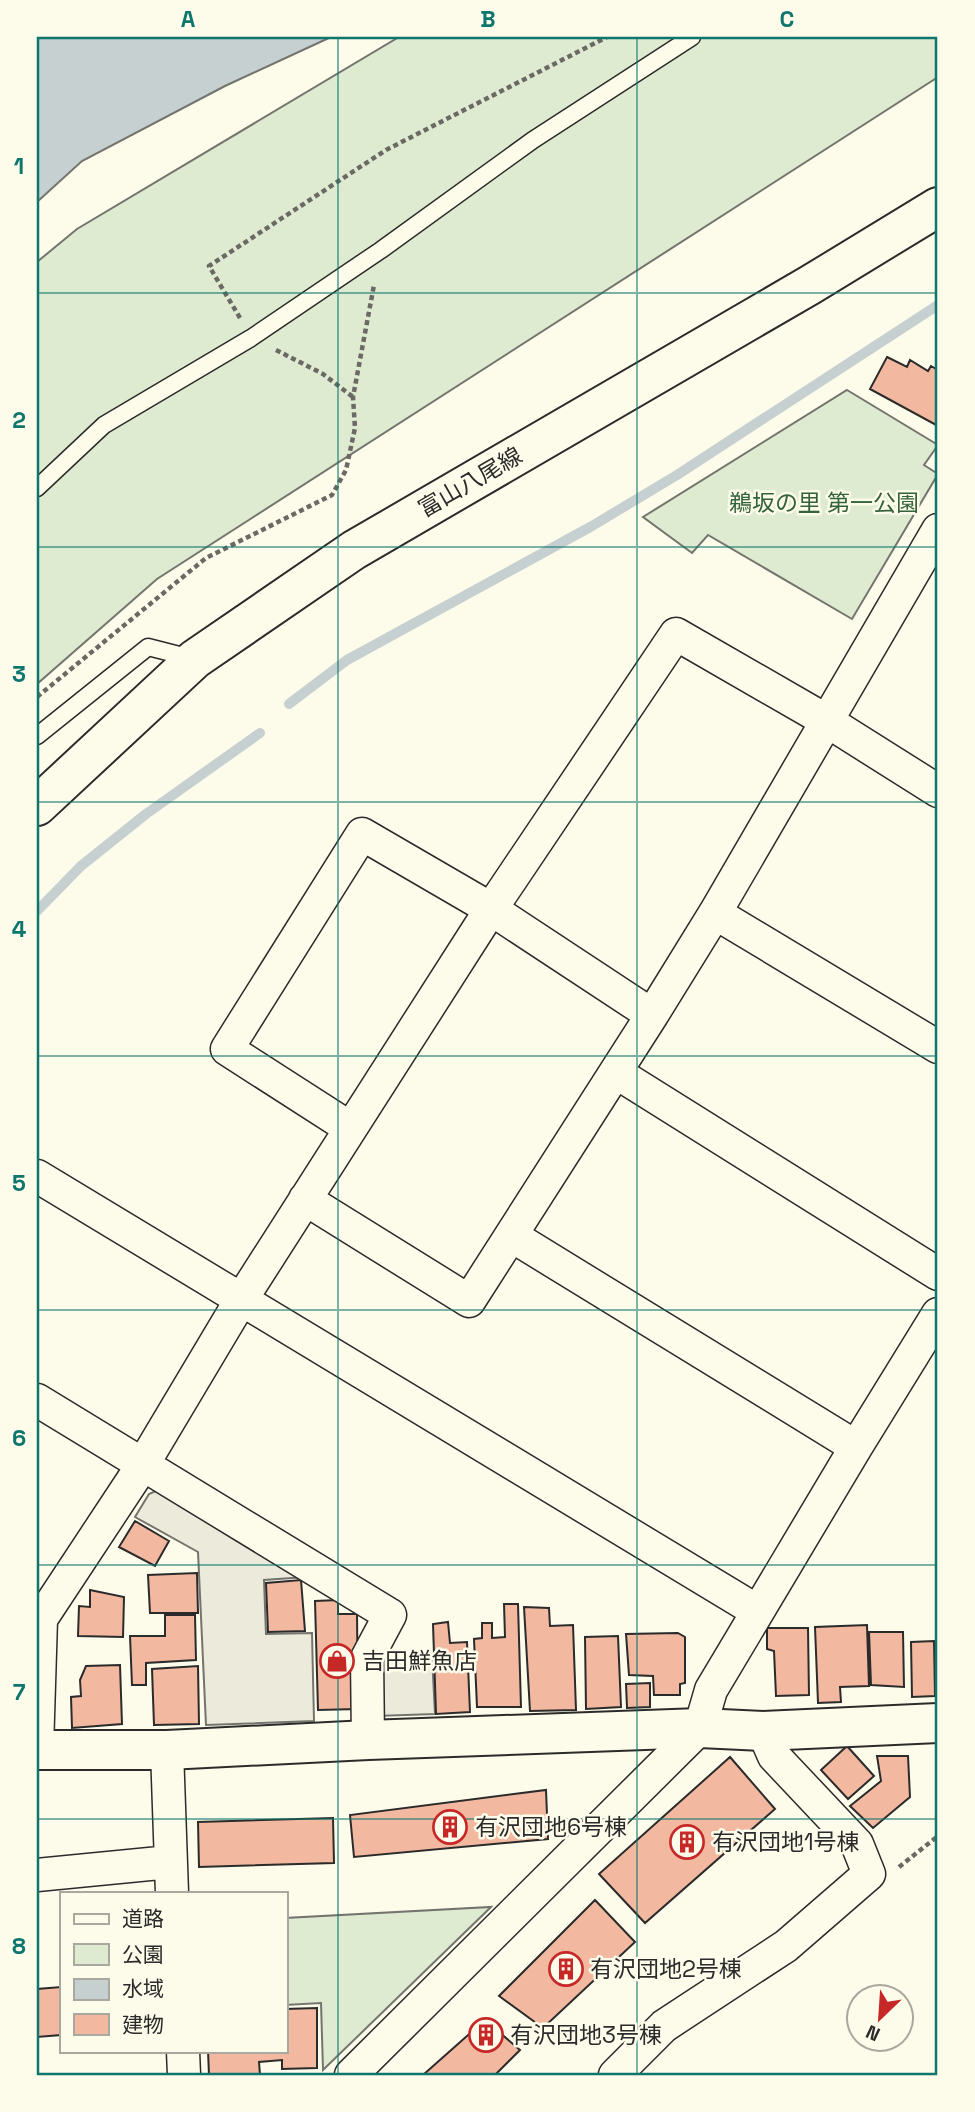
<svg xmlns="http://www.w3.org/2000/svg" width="975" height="2112" font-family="'Space Grotesk','Noto Sans JP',sans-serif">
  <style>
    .green { fill: #deebd1; stroke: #74746e; stroke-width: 2 }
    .parking { fill: #eceadb; stroke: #74746e; stroke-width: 2 }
    .water { fill: #c7d0d0; stroke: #74746e; stroke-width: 2 }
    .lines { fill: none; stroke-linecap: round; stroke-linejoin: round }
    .stream { stroke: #c7d0d0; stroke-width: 10 }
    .building { fill: #f2b8a0; stroke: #2b2b2b; stroke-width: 2 }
    .lane-casing { stroke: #2b2b2b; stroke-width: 19 }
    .street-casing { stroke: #2b2b2b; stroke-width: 35 }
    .secondary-casing { stroke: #2b2b2b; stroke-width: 42 }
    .primary-casing { stroke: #2b2b2b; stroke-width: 42 }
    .path { stroke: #6a6964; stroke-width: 4.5; stroke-dasharray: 5 3.5; stroke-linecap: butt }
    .lane { stroke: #fdfbea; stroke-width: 16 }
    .street { stroke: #fdfbea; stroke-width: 32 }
    .secondary { stroke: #fdfbea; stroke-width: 38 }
    .primary { stroke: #fdfbea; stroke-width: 38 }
    .grid { fill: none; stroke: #0f766e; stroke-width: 2; stroke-opacity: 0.55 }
    .labels { text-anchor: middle; stroke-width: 5; stroke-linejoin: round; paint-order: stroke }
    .street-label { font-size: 23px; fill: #2b2b2b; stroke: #fdfbea }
    .park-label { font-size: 23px; fill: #34623c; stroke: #fdfbea }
    .poi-label { font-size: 23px; fill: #2b2b2b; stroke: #fdfbea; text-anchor: start }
    .neatline { fill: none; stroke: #0f766e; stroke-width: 2.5 }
    .grid-label { font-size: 23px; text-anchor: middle; font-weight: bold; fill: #0f766e }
  </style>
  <rect width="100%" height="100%" fill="#fdfbea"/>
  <path class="green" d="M399 37H938V77L157 579 37 684V262L77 229Z
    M847 390 938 445 924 465 938 474 852 619 708 535 692 553 643 517Z
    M491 1907 323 2070 321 2003 285 2005V1918Z"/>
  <path class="parking" d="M158 1490 307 1577 264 1580 266 1634 312 1633 314 1721 206 1725 198 1552 135 1517 149 1494Z
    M432 1657 435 1714 375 1716 372 1659Z"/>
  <path class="water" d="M37 37H331L225 86 82 161 37 202Z"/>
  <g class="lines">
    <path class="stream" d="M289 704 347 660 592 526 677 475 938 305
      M37 911 81 866 146 814 260 733"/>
  </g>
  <path class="building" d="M887 357 907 367 910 360 928 371 931 366 938 370V426L870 389Z
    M135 1521 169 1541 155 1566 119 1547Z
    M197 1573 198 1613H150L148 1575Z
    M301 1580 305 1631 268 1632 266 1583Z
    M90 1590 124 1597 123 1637 78 1636 79 1606 90 1607Z
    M338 1600V1614H357L358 1709 318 1710 315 1601Z
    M504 1604H518L521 1707H477L474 1639 482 1638V1623H492V1638L505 1637Z
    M524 1607 549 1608 550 1626 573 1625 576 1710 530 1711Z
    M165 1615H195L196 1660 146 1663V1685H132L130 1636H165Z
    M448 1622 450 1643 467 1642 470 1712 436 1714 433 1624Z
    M867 1625 869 1686 840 1687 841 1702 818 1703 815 1627Z
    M767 1628H808L809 1695 776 1696 774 1651 767 1649Z
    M869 1632H903L904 1687 871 1685Z
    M678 1633 685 1637V1683L680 1684V1695H654L653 1676 629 1675 626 1634Z
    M618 1636 621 1707 586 1709 585 1637Z
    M934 1641 935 1696 912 1697 911 1642Z
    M120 1665 122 1724 72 1728 71 1697 81 1696 80 1680 86 1666Z
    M198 1666 199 1724 154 1725 152 1669Z
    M650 1683V1707L627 1708 626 1684Z
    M847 1746 874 1776 848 1799 821 1770Z
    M877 1756H908L910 1797 873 1828 850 1806 881 1781Z
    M730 1757 775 1809 645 1923 599 1874Z
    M546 1790 548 1839 354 1857 350 1815Z
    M333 1818 334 1863 199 1867 198 1822Z
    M595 1900 635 1942 543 2028 499 1996Z
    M61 1987V2035L37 2037V1989Z
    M317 2008V2068L282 2069V2060L259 2062 260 2075H209L208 2051H285V2009Z
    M485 2020 520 2050 495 2075H423Z"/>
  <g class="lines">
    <g class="lane-casing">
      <path id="lane" d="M37 488 104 425 251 338 381 250 533 140 692 37
        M37 736 148 647 191 658"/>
    </g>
    <g class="street-casing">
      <path id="street" d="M715 913 938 1047
        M617 1073 938 1274
        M350 1128 227 1049 362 834 491 909 652 1015
        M37 1176 757 1611
        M305 1199 469 1301 652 1015 715 913 938 530
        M512 1236 856 1447
        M37 1400 390 1615 367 1658 368 1740
        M37 1749 41 1619 142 1466 241 1300 491 909 676 634 827 721 938 791
        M167 1750 172 1893
        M37 1875 170 1862
        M183 2051 184 2075
        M351 2075 700 1728 711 1690 856 1447 938 1314
        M615 2075 664 2026 786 1946 869 1874 857 1844 774 1756 763 1731"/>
    </g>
    <g class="secondary-casing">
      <path id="secondary" d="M37 1750H167L368 1740 700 1728 763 1731 938 1723"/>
    </g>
    <g class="primary-casing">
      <path id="primary" d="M37 806 195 659 354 550 810 285 938 207"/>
    </g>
    <path class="path" d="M240 318 209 266 386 150 607 37
      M276 350 323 374 353 397
      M935 479 938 481
      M37 697 206 558 332 495 346 470 355 428 353 397 374 285
      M899 1867 938 1836"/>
    <use href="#lane" class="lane"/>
    <use href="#street" class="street"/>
    <use href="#secondary" class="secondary"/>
    <use href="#primary" class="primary"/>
  </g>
  <path class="grid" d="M338 37V2075M637 37V2075M37 293H938M37 547H938M37 802H938M37 1056H938M37 1310H938M37 1565H938M37 1819H938"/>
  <defs>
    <g id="shop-ring" transform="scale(1.75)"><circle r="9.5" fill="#fdfbea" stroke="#c62828" stroke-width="1.5"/><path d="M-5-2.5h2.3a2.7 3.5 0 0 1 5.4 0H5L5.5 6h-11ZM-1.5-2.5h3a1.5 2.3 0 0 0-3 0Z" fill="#c62828"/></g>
    <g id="building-ring" transform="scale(1.75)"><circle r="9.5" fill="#fdfbea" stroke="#c62828" stroke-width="1.5"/><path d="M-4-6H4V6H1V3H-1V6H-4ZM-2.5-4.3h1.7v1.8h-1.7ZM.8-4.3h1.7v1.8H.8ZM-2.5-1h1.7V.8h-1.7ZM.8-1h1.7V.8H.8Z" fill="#c62828"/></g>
  </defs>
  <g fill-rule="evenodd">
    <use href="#shop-ring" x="337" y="1661"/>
    <use href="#building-ring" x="450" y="1827"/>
    <use href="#building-ring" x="687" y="1842"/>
    <use href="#building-ring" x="566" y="1969"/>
    <use href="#building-ring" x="486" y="2035"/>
  </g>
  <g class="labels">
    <g class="street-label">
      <text transform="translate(470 482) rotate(-30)" y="8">富山八尾線</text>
    </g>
    <g class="park-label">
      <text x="824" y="511">鵜坂の里 第一公園</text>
    </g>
    <g class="poi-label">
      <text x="362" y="1669">吉田鮮魚店</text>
      <text x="475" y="1835">有沢団地6号棟</text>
      <text x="712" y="1850">有沢団地1号棟</text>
      <text x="590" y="1977">有沢団地2号棟</text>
      <text x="510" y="2043">有沢団地3号棟</text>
    </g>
  </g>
  <rect width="975" height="2112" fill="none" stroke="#fdfbea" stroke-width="77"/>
  <rect x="60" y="1892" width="228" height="161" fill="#fdfbea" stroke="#a9a89e" stroke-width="2"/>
  <rect x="74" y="1914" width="35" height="10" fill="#fdfbea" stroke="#a9a89e" stroke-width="2"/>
  <text x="122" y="1926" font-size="21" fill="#2b2b2b">道路</text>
  <rect x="74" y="1944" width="35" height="21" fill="#deebd1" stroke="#a9a89e" stroke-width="2"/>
  <text x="122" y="1962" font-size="21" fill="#2b2b2b">公園</text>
  <rect x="74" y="1979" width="35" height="21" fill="#c7d0d0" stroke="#a9a89e" stroke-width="2"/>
  <text x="122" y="1996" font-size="21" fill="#2b2b2b">水域</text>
  <rect x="74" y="2014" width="35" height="21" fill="#f2b8a0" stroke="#a9a89e" stroke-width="2"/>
  <text x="122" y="2032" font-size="21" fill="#2b2b2b">建物</text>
  <g transform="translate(880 2018) rotate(205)"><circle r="33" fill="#fdfbea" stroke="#a9a89e" stroke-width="2"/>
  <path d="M0-5L12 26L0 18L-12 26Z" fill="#c62828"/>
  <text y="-10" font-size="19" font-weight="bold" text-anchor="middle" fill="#2b2b2b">N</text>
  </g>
  <rect x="38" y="38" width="898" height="2036" class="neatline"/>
  <g class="grid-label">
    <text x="188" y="27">A</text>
    <text x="488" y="27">B</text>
    <text x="787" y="27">C</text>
    <text x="19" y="174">1</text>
    <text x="19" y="428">2</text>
    <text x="19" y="682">3</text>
    <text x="19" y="937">4</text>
    <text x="19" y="1191">5</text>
    <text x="19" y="1446">6</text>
    <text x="19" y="1700">7</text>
    <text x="19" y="1954">8</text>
  </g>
</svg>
